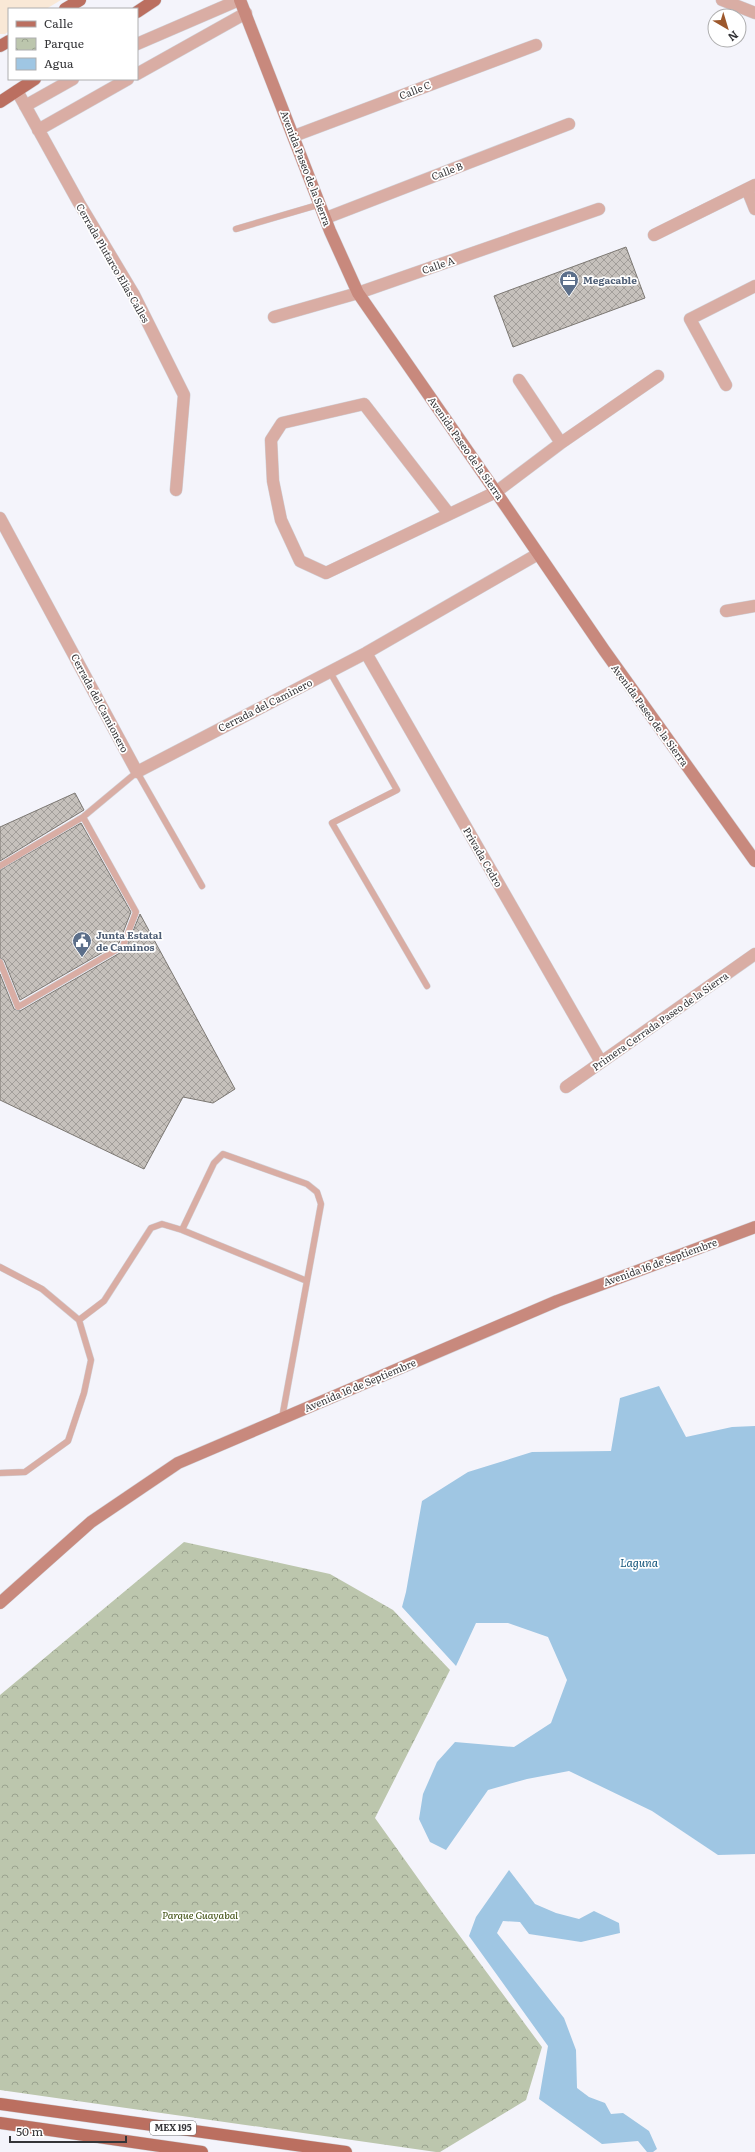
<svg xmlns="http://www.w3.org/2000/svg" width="755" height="2152" font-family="Literata,serif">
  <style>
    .commercial { fill: #f9e8d6 }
    .park { fill: url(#park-crowns) }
    .water { fill: #9fc6e3 }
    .building { fill: url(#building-cross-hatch); stroke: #7c7873 }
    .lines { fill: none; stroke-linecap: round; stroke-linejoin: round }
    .service-casing { stroke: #d2d2d8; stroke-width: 7 }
    .minor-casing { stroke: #d2d2d8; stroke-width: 13 }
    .secondary-casing { stroke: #d2d2d8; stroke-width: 13 }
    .primary-casing { stroke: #d2d2d8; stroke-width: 13 }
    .service { stroke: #d9ada4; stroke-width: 6 }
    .minor { stroke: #d9ada4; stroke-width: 12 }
    .secondary { stroke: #c8897d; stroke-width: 12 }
    .primary { stroke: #bb6f60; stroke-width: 12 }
    .labels { text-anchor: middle; stroke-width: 3.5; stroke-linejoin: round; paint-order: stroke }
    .shield { fill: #fff; stroke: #727274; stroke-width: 1 }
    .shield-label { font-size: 9px; font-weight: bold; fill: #353538 }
    .street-label { font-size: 10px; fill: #353538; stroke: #fff }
    .service-label { font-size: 10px; font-weight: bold; fill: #4e5e75; stroke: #fff; text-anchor: start }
    .park-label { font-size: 10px; font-style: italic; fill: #344503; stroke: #fff }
    .water-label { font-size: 11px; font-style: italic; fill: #18587d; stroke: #fff }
  </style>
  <defs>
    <pattern id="park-crowns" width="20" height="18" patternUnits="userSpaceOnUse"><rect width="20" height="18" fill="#bcc6ad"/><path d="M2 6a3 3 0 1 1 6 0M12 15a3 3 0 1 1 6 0" fill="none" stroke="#9aa28e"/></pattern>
    <pattern id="building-cross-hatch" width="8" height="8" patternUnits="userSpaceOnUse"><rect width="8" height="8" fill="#c6c1bc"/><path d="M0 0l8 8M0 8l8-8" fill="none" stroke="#a29e9a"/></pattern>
  </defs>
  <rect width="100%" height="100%" fill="#f4f4fb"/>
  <path class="commercial" d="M0 0H61L46 9H9V31L5 34H0Z"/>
  <path class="park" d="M184 1542 330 1574 393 1610 450 1670 375 1818 442 1912 542 2047 526 2100 440 2152H436L0 2090V1695Z"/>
  <path class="water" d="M659 1386 686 1437 732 1427 755 1426V1854L718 1855 652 1811 569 1771 527 1779 488 1790 446 1850 430 1842 419 1819 423 1794 437 1762 455 1742 514 1747 551 1723 567 1680 548 1637 508 1623H476L456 1666 402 1607 406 1592 422 1501 468 1472 532 1452 611 1451 620 1398Z
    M509 1870 535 1904 556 1913 579 1919 594 1911 619 1923 620 1933 581 1942 529 1934 520 1922 503 1921 497 1933 564 2018 576 2050 577 2088 589 2097 605 2103 611 2114 623 2113 649 2131 657 2149 653 2152H647L638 2141 602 2144 539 2099 548 2046 469 1936 476 1917Z"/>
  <path class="building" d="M626 247 645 298 513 347 494 296Z
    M75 793 84 810 0 861V827Z
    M81 823 131 912 119 943 20 1000 4 960 0 958V870Z
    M140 914 235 1089 213 1103 183 1097 144 1169 0 1100V974L14 1009 20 1011 125 950Z"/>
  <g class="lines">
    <g class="service-casing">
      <path id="service" d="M236 229 321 204
        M330 672 397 790 332 823 427 986
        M0 866 83 817 137 772 202 886
        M0 962 18 1007 123 946 136 912 83 817
        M0 1267 42 1289 79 1320 91 1360 84 1393 68 1441 25 1472 0 1473
        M79 1320 104 1301 151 1228 162 1224 182 1230
        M282 1418 321 1204 317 1192 307 1184 223 1154 214 1163 182 1230 307 1281"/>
    </g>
    <g class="minor-casing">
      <path id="minor" d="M722 0 755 13
        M137 44 239 0
        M137 74 246 13
        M17 91 79 203 133 293 184 395 176 490
        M25 106 73 79
        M38 130 128 79
        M294 136 536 45
        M747 189 755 209
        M326 218 569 124
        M654 235 755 185
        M274 317 358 293 599 209
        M519 380 561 443
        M726 385 690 319 755 286
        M449 514 364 404 282 423 271 440 273 481 281 520 300 561 326 573 496 492 561 443 658 376
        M0 518 137 772 366 653 538 554
        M726 611 755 606
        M366 653 601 1062
        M566 1087 755 954"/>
    </g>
    <g class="secondary-casing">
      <path id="secondary" d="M240 0 330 231 358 293 496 492 604 650 755 861
        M0 1603 91 1522 178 1463 557 1301 755 1227"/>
    </g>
    <g class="primary-casing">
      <path id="primary" d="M65 9 80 0
        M137 12 155 0
        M0 46 9 41
        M0 102 35 79
        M0 2104 346 2152
        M0 2123 202 2152"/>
    </g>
    <use href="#service" class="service"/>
    <use href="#minor" class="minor"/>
    <use href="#secondary" class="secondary"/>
    <use href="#primary" class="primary"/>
  </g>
  <defs>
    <g id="office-pin" transform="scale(1)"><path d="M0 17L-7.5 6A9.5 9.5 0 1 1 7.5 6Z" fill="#5c6f8a" stroke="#fff"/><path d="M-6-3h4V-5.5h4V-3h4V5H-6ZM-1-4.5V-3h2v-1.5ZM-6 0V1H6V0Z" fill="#fff"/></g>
    <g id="civic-pin" transform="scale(1)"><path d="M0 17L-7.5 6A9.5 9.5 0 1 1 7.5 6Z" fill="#5c6f8a" stroke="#fff"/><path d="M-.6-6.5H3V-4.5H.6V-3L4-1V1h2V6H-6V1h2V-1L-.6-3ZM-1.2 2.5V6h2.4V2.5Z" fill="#fff"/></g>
  </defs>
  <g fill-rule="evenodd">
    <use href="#office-pin" x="569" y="280"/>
    <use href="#civic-pin" x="82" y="941"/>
  </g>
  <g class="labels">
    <rect class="shield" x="150" y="2121" width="46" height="14" rx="3"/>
    <g class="shield-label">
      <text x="173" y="2131">MEX 195</text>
    </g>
    <g class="street-label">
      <text transform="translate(415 90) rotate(-21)" y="4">Calle C</text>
      <text transform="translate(306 168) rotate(69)" y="4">Avenida Paseo de la Sierra</text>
      <text transform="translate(447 171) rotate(-21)" y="4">Calle B</text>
      <text transform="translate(113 263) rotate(60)" y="4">Cerrada Plutarco Elías Calles</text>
      <text transform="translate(438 265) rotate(-19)" y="4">Calle A</text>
      <text transform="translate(466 448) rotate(55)" y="4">Avenida Paseo de la Sierra</text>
      <text transform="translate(100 703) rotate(62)" y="4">Cerrada del Camionero</text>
      <text transform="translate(265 705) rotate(-27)" y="4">Cerrada del Caminero</text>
      <text transform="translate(650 715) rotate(54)" y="4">Avenida Paseo de la Sierra</text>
      <text transform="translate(483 857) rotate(60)" y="4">Privada Cedro</text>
      <text transform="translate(660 1021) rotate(-35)" y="4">Primera Cerrada Paseo de la Sierra</text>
      <text transform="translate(660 1262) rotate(-20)" y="4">Avenida 16 de Septiembre</text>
      <text transform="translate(360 1385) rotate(-23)" y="4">Avenida 16 de Septiembre</text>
    </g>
    <g class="service-label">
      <text x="583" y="284">Megacable</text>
      <text x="96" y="939">Junta Estatal<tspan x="96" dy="12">de Caminos</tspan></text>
    </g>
    <g class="park-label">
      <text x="200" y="1919">Parque Guayabal</text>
    </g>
    <g class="water-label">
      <text x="639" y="1567">Laguna</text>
    </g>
  </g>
  <rect x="8" y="8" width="130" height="72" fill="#ffffff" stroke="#aeaeaf"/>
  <rect x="16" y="21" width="20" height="6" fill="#bb6f60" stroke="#aeaeaf"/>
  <text x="44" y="28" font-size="12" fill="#353538">Calle</text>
  <rect x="16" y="38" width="20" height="12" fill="url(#park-crowns)" stroke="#aeaeaf"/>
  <text x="44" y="48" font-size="12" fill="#353538">Parque</text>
  <rect x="16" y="58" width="20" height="12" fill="#9fc6e3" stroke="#aeaeaf"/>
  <text x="44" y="68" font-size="12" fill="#353538">Agua</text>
  <g transform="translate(727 28) rotate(142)"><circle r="19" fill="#ffffff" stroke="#aeaeaf"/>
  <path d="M0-3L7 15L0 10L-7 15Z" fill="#9d582c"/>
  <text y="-6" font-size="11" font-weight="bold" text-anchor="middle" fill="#353538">N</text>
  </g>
  <path d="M10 2136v6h116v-6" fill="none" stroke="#353538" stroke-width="2"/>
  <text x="16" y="2136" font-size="12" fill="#353538" stroke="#ffffff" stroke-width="3" paint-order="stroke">50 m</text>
</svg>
